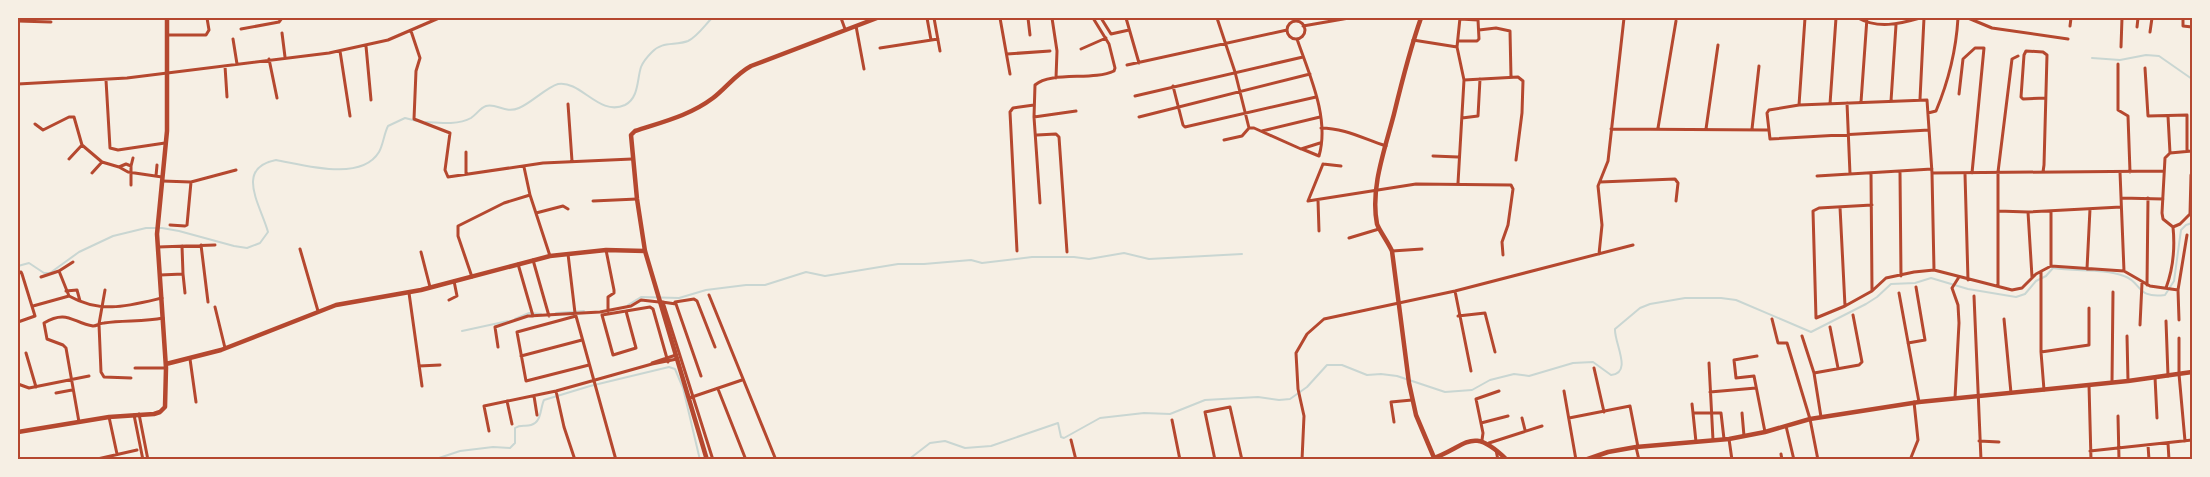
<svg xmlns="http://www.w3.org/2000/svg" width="2210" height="477" font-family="'Varela Round',sans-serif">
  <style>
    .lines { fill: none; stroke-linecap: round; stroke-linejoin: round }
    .stream { stroke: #c9d6d2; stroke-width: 2 }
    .minor { stroke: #b5482f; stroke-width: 3 }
    .tertiary { stroke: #b5482f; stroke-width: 4.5 }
    .neatline { fill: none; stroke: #b5482f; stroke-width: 2 }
  </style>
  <rect width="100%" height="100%" fill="#f6efe4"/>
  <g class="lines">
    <path class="stream" d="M2092 58 2120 60 2146 55 2159 56 2192 79
      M426 122C440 123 459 125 471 118 477 114 480 108 486 106 497 103 505 114 519 108 531 103 547 87 558 84 581 80 599 117 625 105 639 98 637 79 641 67 643 62 648 56 652 52 662 41 675 46 688 41 697 37 705 25 712 18
      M18 266 29 263 44 273H50L79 252 113 236 146 228H162L179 231 234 246 247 248 260 243 268 232C261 206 234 168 276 160 304 165 361 182 379 152 383 145 384 134 388 126L405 118 417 121
      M628 305 641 297 679 298 706 290 746 285H765L806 272 825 276 898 264H924L971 260 982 263 1032 257H1074L1089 259 1124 253 1149 259 1242 254
      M556 313 584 311
      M515 319 529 313 541 314
      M462 331 508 321
      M433 460 460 451 493 447 510 448 515 443V428C521 424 525 427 531 425 542 422 540 408 544 400L590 386 669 367 675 369 683 388 700 460
      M908 460 930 443 945 441 965 448 991 446 1058 423 1061 437 1064 438 1100 418 1144 413 1170 414 1205 400 1258 397 1279 400 1290 399 1307 387 1327 365H1342L1367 375 1381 374 1397 376 1445 392 1472 390 1490 380 1514 374 1529 376 1573 363 1593 362 1611 375C1633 373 1614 343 1615 329L1640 308 1650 304 1685 298H1721L1736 300 1811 332 1866 304 1877 297 1891 284 1915 283 1931 278 1968 289 2016 297 2025 294 2036 281 2046 276 2053 268C2076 272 2102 268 2124 276 2142 282 2136 299 2165 295L2174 281 2181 230 2186 225 2192 223"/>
    <path class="minor" d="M841 18 845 29
      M927 18 931 40
      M934 18 940 51
      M1000 18 1010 74
      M1028 18 1030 35
      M1052 18 1057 51 1056 78
      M1101 18 1111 34 1129 30
      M1126 18 1139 63
      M1217 18 1235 72 1249 128H1254L1301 149 1320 143
      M1858 18C1878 29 1899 24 1920 18
      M1968 18 1992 28 2068 39
      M2183 18V26L2192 27
      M18 21 51 22
      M1287 30a9 9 0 1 1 18 0a9 9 0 1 1-18 0Z
      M856 26 864 69
      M1303 26 1349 18
      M2070 26 2071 18
      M2137 27 2138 18
      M241 29 279 22 282 18
      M1479 30 1496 28 1510 31 1511 77
      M411 31 420 58 416 71 414 119 450 133 445 170 448 177 543 163 632 159
      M2150 32 2152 18
      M282 33 285 57
      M167 35H206L209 30 207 18
      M233 39 237 64
      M1297 39C1309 74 1330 118 1319 156L1302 149
      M1413 40 1457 47
      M1458 41H1477L1479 39 1478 20 1460 19
      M366 46 371 100
      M2121 47 2122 18
      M880 48 938 39
      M1081 49 1106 38
      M340 51 350 116
      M1007 54 1050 51
      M269 59 277 98
      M2118 64V110L2128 116 2130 172
      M1127 65 1287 30
      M225 66 227 97
      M2145 68 2148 116 2187 115V151
      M106 80 110 148 118 150 165 143
      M1464 80 1518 77 1523 81 1522 113 1516 160
      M18 84 127 78 329 53 388 40 439 18
      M1173 86 1183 125 1185 127 1316 97
      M1959 94 1963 59 1975 48H1984L1972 173
      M1135 96 1303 57
      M1920 99 1924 18
      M1891 101 1896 25
      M1861 102 1867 18
      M1847 103 1850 174
      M568 104 572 161
      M1830 104 1836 18
      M1799 105 1805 18
      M1928 113 1936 111C1949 80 1956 52 1958 18
      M2168 116 2170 153
      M1034 117 1076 111
      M1139 117 1310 74
      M1462 118 1478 116 1480 79
      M35 124 43 130 69 117H74L82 145 102 162 119 167 128 172 162 177
      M1321 128C1344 128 1364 139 1386 146
      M1658 128 1676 21
      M1611 129 1768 130
      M1706 129 1718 45
      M1752 129 1759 66
      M1929 130 1770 139 1767 113 1769 110 1799 105 1927 100 1932 173 1934 270
      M1262 131 1320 117
      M1037 135 1056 134 1059 137 1067 252
      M1224 140 1242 136 1249 128
      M466 152V174
      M1433 156 1458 157
      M69 159 82 145
      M1323 164 1308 201 1416 184 1511 185 1513 189 1508 225 1502 242 1503 255
      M1323 164 1341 166
      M131 166 133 158
      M119 167 126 164 131 166V185
      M524 167 530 195 550 256
      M1900 172 1901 276
      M2043 172 2044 165 2047 55 2043 52 2026 51 2024 55 2021 97 2023 99 2046 98
      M2120 172 2124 271
      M92 173 102 162
      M1871 173 1872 290
      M1932 173 2164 171
      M1965 174 1968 280
      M156 176 157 165
      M1817 176 1932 169
      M162 181 191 182 236 170
      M1600 182 1675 179 1678 183 1676 201
      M1458 183 1464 80 1457 47 1460 18
      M2121 198 2163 199
      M1318 200 1319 231
      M593 201 637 199
      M1040 203 1034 117 1035 85C1051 71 1093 81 1114 71L1115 68 1109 44 1093 18
      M1872 205 1819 208 1813 211 1816 318 1845 306 1872 291 1886 278 1914 272 1934 270 2012 290 2022 288 2036 274 2051 266 2124 271 2150 286 2178 290
      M1840 207 1845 306
      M1998 211 2028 212 2121 207
      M2051 211V266
      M2028 212 2032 277
      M536 213 563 206 568 209
      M170 225 185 226 187 225 191 182
      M2173 227 2163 219 2162 213 2165 158 2170 153 2192 151
      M2173 227 2180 224 2190 214 2191 175
      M1349 238 1379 229
      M201 245 208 302
      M158 247 215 245
      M300 249 318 311
      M606 250 614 290V293L608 297V311
      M1017 251 1010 112 1013 108 1034 105
      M1392 251 1422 249
      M421 252 430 287
      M568 254 575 313
      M1599 254 1602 225 1598 186 1608 161 1624 18
      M533 260 549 316
      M518 264 533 316
      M2087 269 2090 209
      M59 271 73 262
      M2041 272V352L2044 390
      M18 273 21 272 22 274 35 316 18 322
      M183 274 185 293
      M160 275 183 274 182 246
      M41 277 59 271 69 296C101 314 128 306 162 298
      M472 277 458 236V226L504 203 530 195
      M1998 285V172L2012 59 2018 56
      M2147 285 2148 198
      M2166 288C2173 269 2175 247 2173 227
      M105 290 99 324 101 372 104 377 131 378
      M66 291 77 290 80 301
      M1455 291 1471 371
      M409 293 422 386
      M1899 293 1919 402
      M709 295 776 460
      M1974 296 1981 460
      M449 300 457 296 454 281
      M662 302 676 304 701 376
      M663 302 713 460
      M675 302 694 299 697 301 715 347
      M33 306 69 296
      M215 307 225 348
      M626 311 636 348 613 355 602 315 650 307 653 309 668 362
      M1458 316 1485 313 1495 352
      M1772 319 1778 343H1787L1810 419 1818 460
      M2004 319 2011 393
      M2179 320 2178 290 2187 235
      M2166 321 2168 376
      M2140 325 2142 283
      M1830 327 1838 368
      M1802 336 1814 373 1821 417
      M2127 336 2128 381
      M2179 338V374L2185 441
      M1908 343 1925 340 1916 287
      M498 347 495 327 528 316 600 312 631 306 641 300 659 302
      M2041 352 2089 345V308
      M26 353 36 387
      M521 356 582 340
      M1757 356 1734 360 1736 378 1754 376 1765 432
      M190 359 196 402
      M652 363 676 355
      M1709 363 1713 440
      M589 365 526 381 517 332 576 316 616 460
      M419 366 440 365
      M135 368H166
      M1594 368 1604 412
      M1814 373 1859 365 1862 362 1853 315
      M2155 377 2157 418
      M2112 382 2113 292
      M18 384 29 388 89 376
      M2089 385 2091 460
      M718 389 746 460
      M556 391 564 427 575 460
      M1564 391 1576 460
      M1710 392 1756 388
      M56 393 72 390
      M534 396 537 415
      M689 398 742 380
      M1955 398 1959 323 1958 305 1952 288 1959 277
      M507 401 512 424
      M1692 404 1693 413
      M1742 413 1744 436
      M139 414 148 460
      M134 415 143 460
      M2118 416 2119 460
      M109 417 117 454
      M1522 418 1525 430
      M1569 418 1630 406 1638 447
      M1172 420 1180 460
      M79 422 66 348 63 345 47 339 44 323C67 309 73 323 93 326 97 326 100 323 104 323 124 320 144 322 163 318
      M1394 422 1391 402 1412 400
      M1481 423 1508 416
      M1786 426 1794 460
      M489 431 484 406 556 391 652 364 677 359
      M1729 439 1732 460
      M1071 440 1076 460
      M1482 440 1483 433 1476 399 1499 391
      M1979 441 1999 442
      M1696 442 1693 413H1721L1724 439
      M1489 443 1542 426
      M2168 443 2169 460
      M2148 445 2149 460
      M1636 447 1639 460
      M1496 450 1498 460
      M2090 451 2192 440
      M1781 454 1782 460
      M93 460 137 450
      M1215 460 1205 412 1230 407 1242 460
      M1302 460 1304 416 1298 389 1296 353 1307 334 1324 319 1455 291 1633 245
      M1910 460 1918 440 1914 402"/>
    <path class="tertiary" d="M1421 18C1410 49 1402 81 1394 114 1385 149 1370 188 1377 224 1379 230 1388 242 1392 251L1409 383 1416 415 1435 460
      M166 364 221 350 336 305 421 290 550 256 606 250 645 251
      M18 432 109 417 154 414 160 412 165 407 166 368 157 234 167 131V18
      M707 460 645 251 637 199 631 135 635 131C662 122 689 116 713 98 726 88 736 74 751 66L877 18
      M1429 460C1468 447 1470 424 1507 460
      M1585 460 1608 452 1636 447 1729 439 1765 432 1810 419 1919 402 2128 381 2192 372"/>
  </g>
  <rect width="2210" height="477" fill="none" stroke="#f6efe4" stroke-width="38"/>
  <rect x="19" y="19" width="2172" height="439" class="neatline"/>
</svg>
